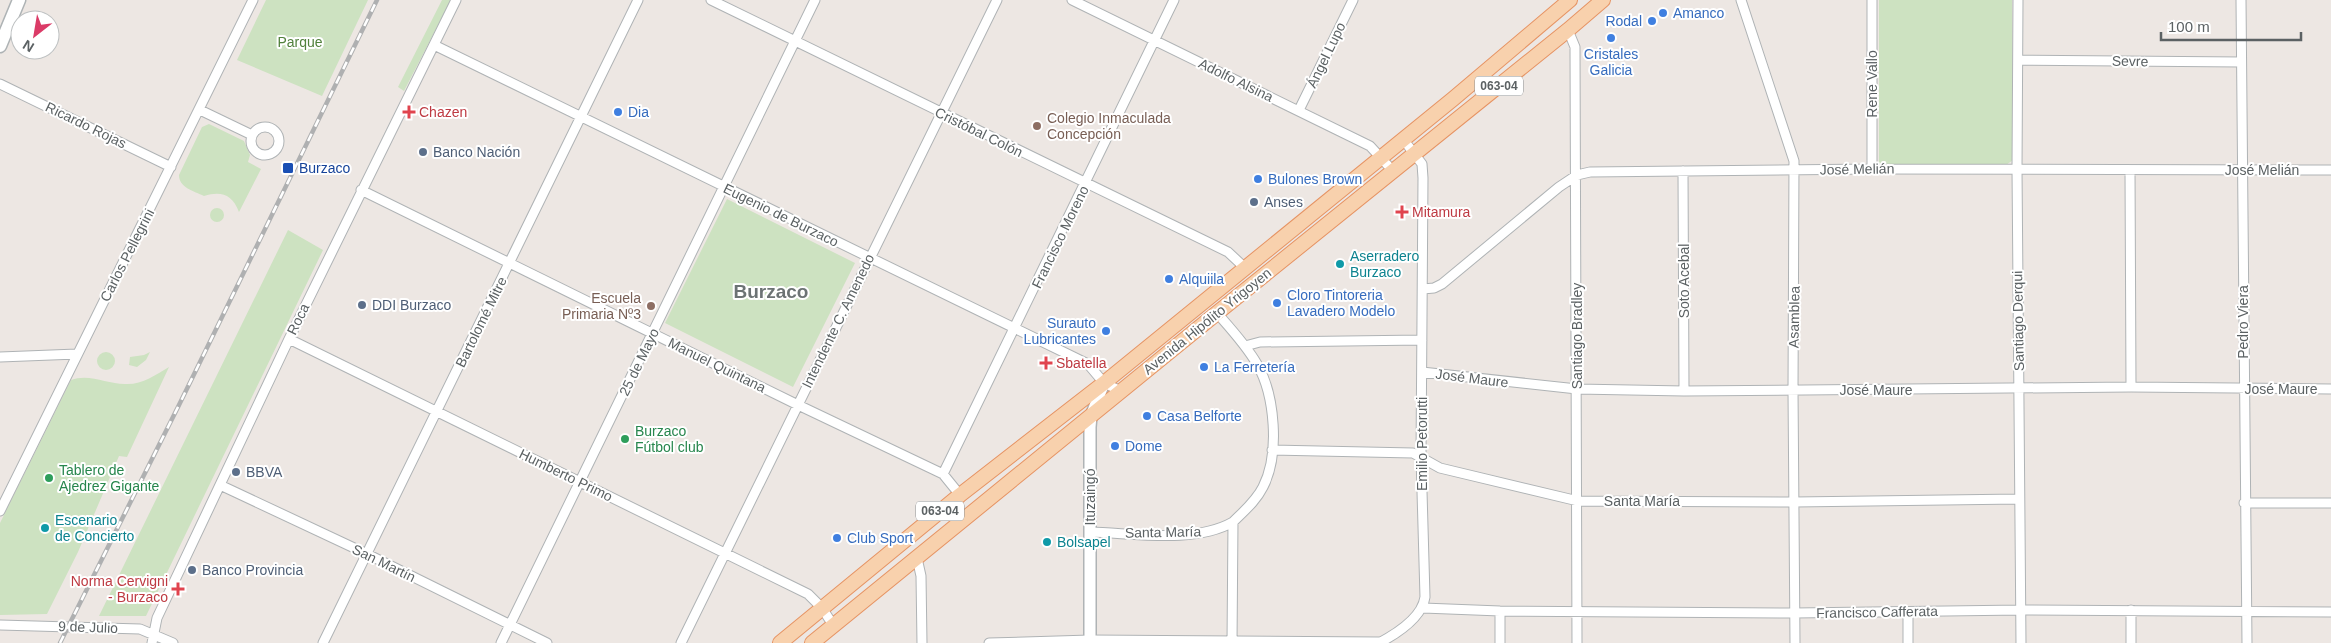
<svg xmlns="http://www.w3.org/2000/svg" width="2331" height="643" font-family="Helvetica,sans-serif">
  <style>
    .green { fill: #cde2c1 }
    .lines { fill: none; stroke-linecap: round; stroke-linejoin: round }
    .minor-casing { stroke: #afb3b5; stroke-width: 11 }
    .tertiary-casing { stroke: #afb3b5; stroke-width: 14 }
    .secondary-casing { stroke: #aeb3b5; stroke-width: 15 }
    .primary-casing { stroke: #e69363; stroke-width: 16 }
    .minor { stroke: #fff; stroke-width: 9 }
    .tertiary { stroke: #fff; stroke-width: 11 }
    .secondary { stroke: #fff; stroke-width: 12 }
    .primary { stroke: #f8d1ad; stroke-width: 14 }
    .rail-casing { stroke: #afb0b1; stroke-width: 4.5 }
    .rail { stroke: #fff; stroke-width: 2.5; stroke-dasharray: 8; stroke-linecap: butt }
    .shop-dot { fill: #3f7fe0; stroke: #fff; stroke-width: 2 }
    .health-dot { fill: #e0444e; stroke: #fff; stroke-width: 2 }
    .education-dot { fill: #8d6e63; stroke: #fff; stroke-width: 2 }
    .service-dot { fill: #5c6f8a; stroke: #fff; stroke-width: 2 }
    .transit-dot { fill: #1a4fb4; stroke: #fff; stroke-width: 2 }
    .culture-dot { fill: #0f9aa8; stroke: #fff; stroke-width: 2 }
    .leisure-dot { fill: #2e9e5b; stroke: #fff; stroke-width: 2 }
    .labels { text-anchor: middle; stroke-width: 4; stroke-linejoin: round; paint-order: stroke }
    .shield { fill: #fff; stroke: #8c9092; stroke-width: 1 }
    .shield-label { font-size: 12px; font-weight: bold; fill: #5b6163 }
    .shop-label { font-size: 14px; fill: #366cbe; stroke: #fff; text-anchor: start }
    .park-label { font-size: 14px; fill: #51813c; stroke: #fff }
    .street-label { font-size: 14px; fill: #5b6163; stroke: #fff }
    .health-label { font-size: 14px; fill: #be3a42; stroke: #fff; text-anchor: start }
    .education-label { font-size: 14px; fill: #785e54; stroke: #fff; text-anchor: start }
    .service-label { font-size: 14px; fill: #4e5e75; stroke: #fff; text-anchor: start }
    .transit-label { font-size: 14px; fill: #164399; stroke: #fff; text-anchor: start }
    .culture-label { font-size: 14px; fill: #0d838f; stroke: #fff; text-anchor: start }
    .leisure-label { font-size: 14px; fill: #27864d; stroke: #fff; text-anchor: start }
    .district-label { font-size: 19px; font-weight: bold; fill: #6c7374; stroke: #fff }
  </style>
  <rect width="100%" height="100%" fill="#ede7e3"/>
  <path class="green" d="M266 0H368L322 96 237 60Z
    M442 0H451L404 91 398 87Z
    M1879 0H2012L2013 160 2006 165 1879 164Z
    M209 124 244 141 250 155 248 162 261 169 239 212C232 194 221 191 204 196 194 191 179 188 179 175L202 127Z
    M727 199 855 263 793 387 665 323Z
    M210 215a7 7 0 1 1 14 0a7 7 0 1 1-14 0Z
    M288 230 323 250 146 616H99Z
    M150 352 146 360 137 367 129 365 130 357 144 355Z
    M97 361a9 9 0 1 1 18 0a9 9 0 1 1-18 0Z
    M169 367 127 457 119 456 78 552 47 614 0 615V523L71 380C89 373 107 384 125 384 142 385 155 375 169 367Z"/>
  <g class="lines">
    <g class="minor-casing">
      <path id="minor" d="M711 0 1228 252 1244 267
        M1072 0 1370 146 1393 171
        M1741 0 1794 161 1793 390 1795 643
        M1872 0V169
        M2018 0 2017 169 2021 643
        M2241 0 2247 643
        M1568 30 1575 47 1577 643
        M434 45 1088 364 1104 383 1121 391
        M2018 60 2241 62
        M0 84 171 167
        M200 110 252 135
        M1299 110 1353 0
        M251 141a14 14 0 1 1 28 0a14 14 0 1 1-28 0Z
        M2130 170 2131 387
        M1683 171 1684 391
        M361 190 796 404 943 474 960 495
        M1423 289 1434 288 1442 284 1559 187 1577 175 1590 172 1872 169 2331 170
        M1217 313C1231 329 1246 345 1257 364 1275 395 1280 454 1263 487 1256 501 1244 511 1233 522L1232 643
        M289 339 808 594 822 608 833 625
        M1245 346 1260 342 1422 340
        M0 357 77 354
        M1422 372 1577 389 1684 391 2131 387 2331 389
        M1272 450 1413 453 1440 468 1578 501 1795 502 2019 499
        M943 474 1174 0
        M220 485 367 554 547 643
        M2244 503H2331
        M0 511 253 0
        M1090 532C1134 533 1194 544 1233 522
        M917 558 921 576 922 643
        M1423 608 1500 611 1795 613 2021 610 2331 612
        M1500 611V643
        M0 625 140 629 173 643
        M152 643 157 618 289 339 456 0
        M323 643 638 0
        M501 643 815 0
        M681 643 997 0
        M989 643 1090 640 1379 642
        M1379 643C1396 634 1422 618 1425 597L1421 456 1423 178 1422 164 1403 139
        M1908 643V612
        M2131 643V610"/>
    </g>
    <g class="tertiary-casing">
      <path id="tertiary" d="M1090 643V427L1091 416 1104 383"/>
    </g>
    <g class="secondary-casing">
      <path id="secondary" d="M0 46 19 0"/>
    </g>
    <g class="primary-casing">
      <path id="primary" d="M780 643 960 495 1104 383 1453 99 1570 0
        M812 643 1217 313 1568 30 1603 0"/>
    </g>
    <use href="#minor" class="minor"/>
    <use href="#tertiary" class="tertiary"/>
    <use href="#secondary" class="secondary"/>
    <use href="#primary" class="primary"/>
    <g class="rail-casing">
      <path id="rail" d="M60 643 179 405 377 0"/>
    </g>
    <use href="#rail" class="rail"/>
  </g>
  <g class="shop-dot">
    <circle cx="1663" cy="13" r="5"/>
    <circle cx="1652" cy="21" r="5"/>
    <circle cx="1611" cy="38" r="5"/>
    <circle cx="618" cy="112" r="5"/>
    <circle cx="1258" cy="179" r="5"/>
    <circle cx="1169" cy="279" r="5"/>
    <circle cx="1277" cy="303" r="5"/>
    <circle cx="1106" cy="331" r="5"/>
    <circle cx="1204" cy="367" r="5"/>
    <circle cx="1147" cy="416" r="5"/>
    <circle cx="1115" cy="446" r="5"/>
    <circle cx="837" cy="538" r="5"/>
  </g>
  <g class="health-dot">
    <path d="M406.5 104.5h5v5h5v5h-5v5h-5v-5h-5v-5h5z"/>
    <path d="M1399.5 204.5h5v5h5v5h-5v5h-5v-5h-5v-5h5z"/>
    <path d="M1043.5 355.5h5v5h5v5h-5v5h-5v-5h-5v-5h5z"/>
    <path d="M175.5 581.5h5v5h5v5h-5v5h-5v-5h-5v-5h5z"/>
  </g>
  <g class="education-dot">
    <circle cx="1037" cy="126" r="5"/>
    <circle cx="651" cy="306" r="5"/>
  </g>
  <g class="service-dot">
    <circle cx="423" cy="152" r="5"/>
    <circle cx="1254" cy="202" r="5"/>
    <circle cx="362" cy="305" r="5"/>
    <circle cx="236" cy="472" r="5"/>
    <circle cx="192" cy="570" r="5"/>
  </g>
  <rect class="transit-dot" x="282" y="162" width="12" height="12" rx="2.5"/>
  <g class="culture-dot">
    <circle cx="1340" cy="264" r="5"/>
    <circle cx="45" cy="528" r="5"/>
    <circle cx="1047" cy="542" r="5"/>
  </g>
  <g class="leisure-dot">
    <circle cx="625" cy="439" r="5"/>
    <circle cx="49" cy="478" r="5"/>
  </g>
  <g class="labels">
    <g class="shield">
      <rect x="1475" y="76.5" width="48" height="19" rx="4"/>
      <rect x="916" y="501.5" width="48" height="19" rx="4"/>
    </g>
    <g class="shield-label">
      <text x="1499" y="90">063-04</text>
      <text x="940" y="515">063-04</text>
    </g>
    <g class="shop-label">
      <text x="1673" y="18">Amanco</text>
      <text x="1642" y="26" text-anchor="end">Rodal</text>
      <text x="1611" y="59" text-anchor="middle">Cristales<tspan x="1611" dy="16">Galicia</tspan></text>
      <text x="628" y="117">Dia</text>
      <text x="1268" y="184">Bulones Brown</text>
      <text x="1179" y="284">Alquiila</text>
      <text x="1287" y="300">Cloro Tintoreria<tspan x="1287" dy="16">Lavadero Modelo</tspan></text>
      <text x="1096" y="328" text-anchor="end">Surauto<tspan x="1096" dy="16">Lubricantes</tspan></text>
      <text x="1214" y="372">La Ferretería</text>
      <text x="1157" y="421">Casa Belforte</text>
      <text x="1125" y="451">Dome</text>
      <text x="847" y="543">Club Sport</text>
    </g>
    <g class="park-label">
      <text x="300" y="47">Parque</text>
    </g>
    <g class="street-label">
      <text transform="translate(1326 55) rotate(-64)" y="5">Ángel Lupo</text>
      <text transform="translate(2130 61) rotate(1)" y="5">Sevre</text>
      <text transform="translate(1236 80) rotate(26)" y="5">Adolfo Alsina</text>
      <text transform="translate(1872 84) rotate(-90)" y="5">Rene Vallo</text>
      <text transform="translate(86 125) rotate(26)" y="5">Ricardo Rojas</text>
      <text transform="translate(979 132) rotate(26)" y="5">Cristóbal Colón</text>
      <text transform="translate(1857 169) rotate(-1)" y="5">José Melián</text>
      <text x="2262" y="175">José Melián</text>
      <text transform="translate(781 215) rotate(26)" y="5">Eugenio de Burzaco</text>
      <text transform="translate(1060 237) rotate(-64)" y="5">Francisco Moreno</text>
      <text transform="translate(127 255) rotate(-63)" y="5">Carlos Pellegrini</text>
      <text transform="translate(1684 281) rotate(-90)" y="5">Soto Acebal</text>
      <text transform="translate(1794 317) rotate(-89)" y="5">Asamblea</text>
      <text transform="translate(298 319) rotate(-64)" y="5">Roca</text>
      <text transform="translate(838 321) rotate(-64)" y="5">Intendente C. Amenedo</text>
      <text transform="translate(1207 321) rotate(-39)" y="5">Avenida Hipólito Yrigoyen</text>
      <text transform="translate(2018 321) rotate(-91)" y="5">Santiago Derqui</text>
      <text transform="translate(481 322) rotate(-64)" y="5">Bartolomé Mitre</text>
      <text transform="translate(2243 322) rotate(-90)" y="5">Pedro Viera</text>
      <text transform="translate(1577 336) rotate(-90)" y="5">Santiago Bradley</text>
      <text transform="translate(639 362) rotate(-64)" y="5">25 de Mayo</text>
      <text transform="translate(717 365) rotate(26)" y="5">Manuel Quintana</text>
      <text transform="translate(1472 378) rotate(7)" y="5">José Maure</text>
      <text x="2281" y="394">José Maure</text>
      <text x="1876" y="395">José Maure</text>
      <text transform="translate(1422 444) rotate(-90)" y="5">Emilio Petorutti</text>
      <text transform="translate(566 475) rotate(26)" y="5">Humberto Primo</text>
      <text transform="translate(1090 497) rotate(-90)" y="5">Ituzaingó</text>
      <text x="1642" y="506">Santa María</text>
      <text transform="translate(1163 532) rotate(-1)" y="5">Santa María</text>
      <text transform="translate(384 563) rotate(26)" y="5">San Martín</text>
      <text transform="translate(1877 612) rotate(-1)" y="5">Francisco Cafferata</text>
      <text transform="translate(88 627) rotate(2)" y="5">9 de Julio</text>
    </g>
    <g class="health-label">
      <text x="419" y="117">Chazen</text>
      <text x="1412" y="217">Mitamura</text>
      <text x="1056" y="368">Sbatella</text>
      <text x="168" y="586" text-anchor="end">Norma Cervigni<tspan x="168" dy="16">- Burzaco</tspan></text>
    </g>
    <g class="education-label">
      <text x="1047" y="123">Colegio Inmaculada<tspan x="1047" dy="16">Concepción</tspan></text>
      <text x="641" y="303" text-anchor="end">Escuela<tspan x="641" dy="16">Primaria Nº3</tspan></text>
    </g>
    <g class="service-label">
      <text x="433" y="157">Banco Nación</text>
      <text x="1264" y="207">Anses</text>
      <text x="372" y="310">DDI Burzaco</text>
      <text x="246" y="477">BBVA</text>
      <text x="202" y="575">Banco Provincia</text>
    </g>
    <g class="transit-label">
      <text x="299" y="173">Burzaco</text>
    </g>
    <g class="culture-label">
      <text x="1350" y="261">Aserradero<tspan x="1350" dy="16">Burzaco</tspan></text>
      <text x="55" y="525">Escenario<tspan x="55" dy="16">de Concierto</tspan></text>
      <text x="1057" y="547">Bolsapel</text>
    </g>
    <g class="leisure-label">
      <text x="635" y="436">Burzaco<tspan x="635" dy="16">Fútbol club</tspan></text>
      <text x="59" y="475">Tablero de<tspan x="59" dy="16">Ajedrez Gigante</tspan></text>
    </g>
    <g class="district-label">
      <text x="771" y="298">Burzaco</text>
    </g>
  </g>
  <g transform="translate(35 35) rotate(211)"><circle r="24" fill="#ffffff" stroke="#bdc0c1"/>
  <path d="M0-4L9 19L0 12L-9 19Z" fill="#db3b67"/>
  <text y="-8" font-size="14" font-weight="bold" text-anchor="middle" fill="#5b6163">N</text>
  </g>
  <path d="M2161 32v8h140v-8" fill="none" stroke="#5b6163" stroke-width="2.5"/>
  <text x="2168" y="32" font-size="15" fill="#5b6163" stroke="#ffffff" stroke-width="4" paint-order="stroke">100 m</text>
</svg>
